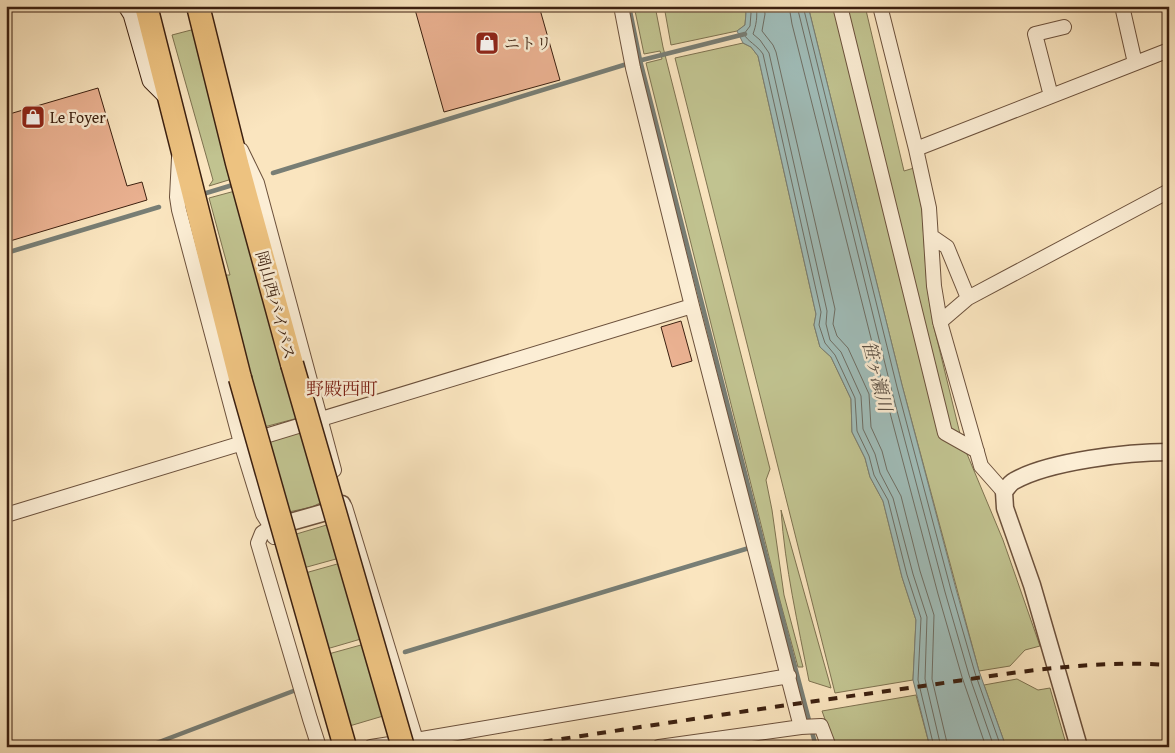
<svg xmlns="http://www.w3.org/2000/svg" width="1175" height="753" font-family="'Gentium Book Plus','Noto Serif JP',serif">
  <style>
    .green { fill: #c1c390; stroke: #7e7250; fill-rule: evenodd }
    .water { fill: #a0bdb9; stroke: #787e75 }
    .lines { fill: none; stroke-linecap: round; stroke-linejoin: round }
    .shore { stroke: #6e6e64; stroke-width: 1 }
    .stream { stroke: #787e75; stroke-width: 4.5 }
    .building { fill: #ebb292; stroke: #3c2010 }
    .minor-casing { stroke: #6c513c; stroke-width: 16 }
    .tertiary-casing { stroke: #6c513c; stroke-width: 19 }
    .secondary-casing { stroke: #3c2010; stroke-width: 21 }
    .trunk-casing { stroke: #3c2010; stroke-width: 25 }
    .minor { stroke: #fceed5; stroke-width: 14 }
    .tertiary { stroke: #fceed5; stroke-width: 16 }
    .secondary { stroke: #fceed5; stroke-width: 19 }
    .trunk { stroke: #edc280; stroke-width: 22 }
    .rail { stroke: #3c2010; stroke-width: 4; stroke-dasharray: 9 9; stroke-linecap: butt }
    .trunk-bridge-casing { stroke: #3c2010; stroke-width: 25; stroke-linecap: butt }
    .trunk-bridge { stroke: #edc280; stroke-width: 22 }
    .labels { text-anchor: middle; stroke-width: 5; stroke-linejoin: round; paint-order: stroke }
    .poi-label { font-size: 16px; fill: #3c2010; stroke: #fceed5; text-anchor: start }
    .street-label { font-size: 16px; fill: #3c2010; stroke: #fceed5 }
    .water-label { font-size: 18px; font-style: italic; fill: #5a4f43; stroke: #fceed5 }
    .neighbourhood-label { font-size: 18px; fill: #7a1f14; stroke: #fceed5 }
  </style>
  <rect width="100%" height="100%" fill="#fae5bf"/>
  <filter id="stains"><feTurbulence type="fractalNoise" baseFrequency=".004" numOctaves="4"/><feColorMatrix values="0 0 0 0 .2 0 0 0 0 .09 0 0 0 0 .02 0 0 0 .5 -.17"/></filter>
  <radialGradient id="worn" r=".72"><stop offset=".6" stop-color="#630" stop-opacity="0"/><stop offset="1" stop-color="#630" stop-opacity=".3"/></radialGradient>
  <path class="green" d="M634 6H655L663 47 770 469 766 480 772 510 784 595 803 667H798L779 597 646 63 662 59 660 51 644 54Z
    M664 6H744L746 13 745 25 737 31 671 45Z
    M808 6H865L904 171 914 168 922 210 927 286 933 323 962 442 1003 540 1040 646 1025 650 1010 666 979 671 902 385Z
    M195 29 232 179 209 186 213 180 172 35Z
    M743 43 751 47 758 56 816 314 814 325 820 347 831 357 851 399 852 432 865 458 870 477 883 501 902 577 916 620 913 680 835 693 675 58Z
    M235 191 298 418 264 427 246 362 226 275H230L209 198Z
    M314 427 324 501 312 507 284 513 253 444Z
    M781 510 831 688 809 681C798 624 785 568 781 510Z
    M343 515 378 631 400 711 336 730 282 546 293 535 330 524ZM354 554 355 559 291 577 289 572ZM378 634 379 640 314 658 313 653Z
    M1017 679 1038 690 1050 688 1067 747H1006L984 685Z
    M916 695 930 747H835L822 711Z"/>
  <path class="water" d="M744 6H808L902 385 956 589 979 671 1006 747H930L913 680 916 620 902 577 883 501 870 477 865 458 852 432 851 399 831 357 820 347 814 325 816 314 758 56 751 47 743 43 737 31 745 25 746 13Z"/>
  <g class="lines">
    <path class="shore" d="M749 6 751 13 750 26 744 34C747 41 757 45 763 54L821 312 819 325 825 343 835 355 855 398 857 431 869 456 874 475 888 500 907 575 921 618 918 680 934 747
      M756 6C758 16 756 26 753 34L760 40 769 53 827 311 826 324 830 340 841 352 861 396 863 429 875 454 880 473 893 498 913 574 927 617 925 679 941 747
      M764 6 765 14 762 31 773 45 776 52 835 309 833 324 837 336 848 348 869 394 871 427 882 451 887 470 901 496 920 571 934 615 932 679 948 747
      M789 6 792 24 884 390 938 594 962 677 986 747
      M797 6 891 388 945 592 969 675 994 747
      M803 6 897 387 951 590 975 673 1001 747"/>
    <path class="stream" d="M629 6 640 60 763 544 816 747
      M638 61 745 34
      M273 173 627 64
      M203 194 236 184
      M6 253 159 207
      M405 652 749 548
      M146 747 296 690"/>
  </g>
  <path class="building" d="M414 6H539L560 80 444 112Z
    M98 88 127 186 142 182 147 200 10 241 6 230V115Z
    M681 321 692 361 672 367 661 327Z"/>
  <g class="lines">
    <g class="minor-casing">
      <path id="minor" d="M621 6 633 68 692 306 801 727 659 747
        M840 6 945 433 977 451
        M880 6 916 149 929 208 934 286 940 322 981 466 1004 492
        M1122 6 1135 63
        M1051 96 1035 34 1064 27
        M916 149 1169 50
        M241 150 257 183 334 470
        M179 158 177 197 179 210 241 443 263 514 271 527 274 537
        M931 236 947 247 968 298
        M940 322 968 298 1169 191
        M345 507 416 740 371 747
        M6 515 692 306
        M271 527 262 533 258 543 310 719 318 744 320 747
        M801 727 821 726 829 747
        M416 740 789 676"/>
    </g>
    <g class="tertiary-casing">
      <path id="tertiary" d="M273 527 326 512 342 504
        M1079 747 1032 585 1005 508 1004 492C1007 488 1010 483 1014 481 1049 461 1129 452 1169 452"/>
    </g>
    <g class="secondary-casing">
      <path id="secondary" d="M128 6 133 14 152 80 167 95"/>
    </g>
    <g class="trunk-casing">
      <path id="trunk" d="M146 6 240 378
        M198 6 237 163 292 364"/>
    </g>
    <use href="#minor" class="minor"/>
    <use href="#tertiary" class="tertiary"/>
    <use href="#secondary" class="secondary"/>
    <use href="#trunk" class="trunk"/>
    <path class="rail" d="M508 747C642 727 775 706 909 688 995 676 1082 659 1169 665"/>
    <g class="trunk-bridge-casing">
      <path id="trunk-bridge" d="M292 364 403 747
        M240 378 345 747"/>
    </g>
    <use href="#trunk-bridge" class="trunk-bridge"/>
  </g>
  <defs>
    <g id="shop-square" transform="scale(1.25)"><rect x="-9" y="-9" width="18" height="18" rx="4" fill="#8f2418" stroke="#fceed5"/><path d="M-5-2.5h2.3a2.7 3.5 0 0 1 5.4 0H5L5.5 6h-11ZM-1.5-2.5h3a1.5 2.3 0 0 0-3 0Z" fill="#fff"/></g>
  </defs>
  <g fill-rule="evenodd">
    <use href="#shop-square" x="487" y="43"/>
    <use href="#shop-square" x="33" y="117"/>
  </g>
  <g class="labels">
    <g class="poi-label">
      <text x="504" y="49">ニトリ</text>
      <text x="50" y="123">Le Foyer</text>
    </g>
    <g class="street-label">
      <text transform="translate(276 305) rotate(75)" y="6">岡山西バイパス</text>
    </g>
    <g class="water-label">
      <text transform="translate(877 376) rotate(76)" y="6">笹ヶ瀬川</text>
    </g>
    <g class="neighbourhood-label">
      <text x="342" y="395">野殿西町</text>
    </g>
  </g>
  <rect width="1175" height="753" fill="none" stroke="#fae5bf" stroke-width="25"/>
  <rect x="8" y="8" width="1160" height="738" fill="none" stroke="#3c2010" stroke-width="2.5"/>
  <rect x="12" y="12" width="1150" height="728" fill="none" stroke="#3c2010"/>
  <rect width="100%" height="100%" filter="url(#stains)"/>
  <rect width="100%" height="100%" fill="url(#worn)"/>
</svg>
